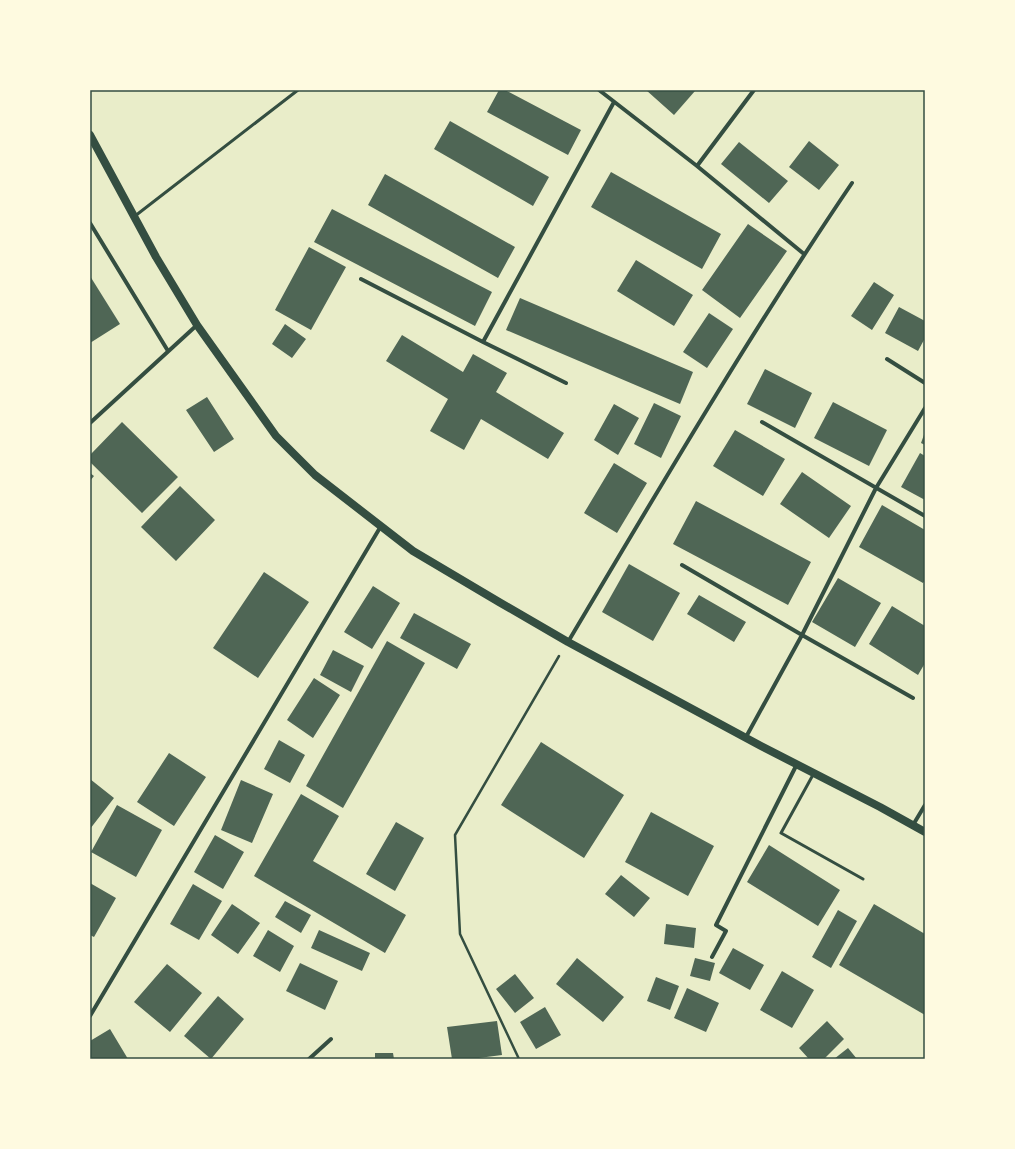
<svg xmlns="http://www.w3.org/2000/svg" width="1015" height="1149" font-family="Karla,sans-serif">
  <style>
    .building { fill: #4f6655 }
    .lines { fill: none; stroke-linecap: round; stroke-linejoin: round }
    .path { stroke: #344e41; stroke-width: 2.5 }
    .service { stroke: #344e41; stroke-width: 3 }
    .minor { stroke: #344e41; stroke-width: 4 }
    .secondary { stroke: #344e41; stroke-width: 8 }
    .neatline { fill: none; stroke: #344e41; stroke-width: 1.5 }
  </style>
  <rect width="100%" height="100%" fill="#e9edc9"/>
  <path class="building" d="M499 90H505L581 130 568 155 487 112Z
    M646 90H693L695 91 674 115Z
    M450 121 549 177 533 206 434 149Z
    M809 141 839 165 819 190 789 167Z
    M739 142 788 181 769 203 721 164Z
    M611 172 721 234 702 269 591 207Z
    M385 174 515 247 498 278 368 205Z
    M332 209 492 292 475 326 314 242Z
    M748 224 787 251 740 318 702 290Z
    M309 247 346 267 311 330 275 310Z
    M636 260 693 295 674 326 617 291Z
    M90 276 120 324 90 343Z
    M874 282 894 295 872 330 851 316Z
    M520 298 693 372 680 404 506 330Z
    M899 307 925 321V338L918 351 885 333Z
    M709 313 733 329 707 368 683 352Z
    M285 324 306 339 292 358 272 344Z
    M402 335 463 372 473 354 507 373 496 392 564 433 548 459 481 419 464 450 430 431 448 399 386 361Z
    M765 369 812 393 795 428 747 404Z
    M207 397 234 439 214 452 186 410Z
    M833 402 887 430 869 466 814 438Z
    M654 403 681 416 661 458 634 444Z
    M614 404 639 418 618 455 594 440Z
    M122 422 178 477 142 513 90 462V455Z
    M735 430 785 459 763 496 713 466Z
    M925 432V445L921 443Z
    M920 453 925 456V500L901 487Z
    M614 463 647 483 617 533 584 513Z
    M802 472 851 506 829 538 780 504Z
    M90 473 94 476 90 481Z
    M180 486 215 520 176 561 141 527Z
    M696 501 811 562 788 605 673 544Z
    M882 505 925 530V580L923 583 859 547Z
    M629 564 680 593 653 641 602 612Z
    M264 572 309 602 258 678 213 648Z
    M838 578 881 603 855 647 812 622Z
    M373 586 400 603 372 649 344 632Z
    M699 595 746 622 734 642 687 614Z
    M892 606 925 626V663L918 675 869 644Z
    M414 613 471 644 457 669 400 638Z
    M387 641 425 663 343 808 306 786Z
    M333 650 364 666 351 692 320 675Z
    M314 678 340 695 313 738 287 720Z
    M279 740 305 755 290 783 264 769Z
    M541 742 624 795 584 858 501 805Z
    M169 753 206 777 174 826 137 802Z
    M90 779 114 798 90 829Z
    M241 780 273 794 252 843 221 830Z
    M301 794 339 816 313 861 406 915 385 953 254 876Z
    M117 805 162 830 136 877 91 852Z
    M651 812 714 846 688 896 625 862Z
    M396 822 424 838 395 891 366 874Z
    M215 835 244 852 223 889 194 872Z
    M769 845 840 890 818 926 747 882Z
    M621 875 650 898 634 917 605 894Z
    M90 883 116 898 94 937 90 935Z
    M193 884 222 901 199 940 170 924Z
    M285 901 311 915 301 933 275 917Z
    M232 904 260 923 238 954 211 935Z
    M874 904 925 934V1015L839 965Z
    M838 910 857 921 831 968 812 957Z
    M666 924 696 928 694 948 664 944Z
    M268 930 294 946 280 972 253 956Z
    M319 930 370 953 362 971 311 948Z
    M733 948 764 965 750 990 719 973Z
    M577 958 624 997 603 1022 556 984Z
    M695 958 715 963 710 981 690 976Z
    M300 963 338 981 325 1010 286 991Z
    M167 964 202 993 170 1032 134 1002Z
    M782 971 814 990 792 1028 760 1010Z
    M515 974 534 998 515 1013 496 989Z
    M656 977 679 986 670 1010 647 1001Z
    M687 988 719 1003 706 1032 674 1018Z
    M218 996 244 1019 211 1059 184 1036Z
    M545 1007 561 1035 536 1049 520 1022Z
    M497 1021 502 1055 471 1059H452L447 1027Z
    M827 1021 844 1039 824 1059H809L799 1048Z
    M110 1029 128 1059H90V1041Z
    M848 1048 857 1059H834Z
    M375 1053H393L394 1059H375Z"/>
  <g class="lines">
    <path class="path" d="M519 1059 460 934 455 835 559 656"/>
    <path class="service" d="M135 216 298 90
      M814 773 781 833 863 879"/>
    <path class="minor" d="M599 90 697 166 804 254
      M697 166 754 90
      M90 223 168 351
      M361 279 483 342
      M887 359 925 383
      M566 383 483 342 614 102
      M762 422 925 516
      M90 423 197 325
      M682 565 802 635 913 698
      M568 642C660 487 751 332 852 183
      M746 737 802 635 876 488 925 408
      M913 825 925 805
      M712 957 726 931 716 925 797 764
      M90 1016 381 526
      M309 1059 331 1039"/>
    <path class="secondary" d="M90 135 156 257 197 325 276 436 315 475 413 551 499 602 568 642 761 746 880 807 925 832"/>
  </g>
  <rect width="1015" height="1149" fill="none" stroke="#fefae0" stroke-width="182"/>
  <rect x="91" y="91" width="833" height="967" class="neatline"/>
</svg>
